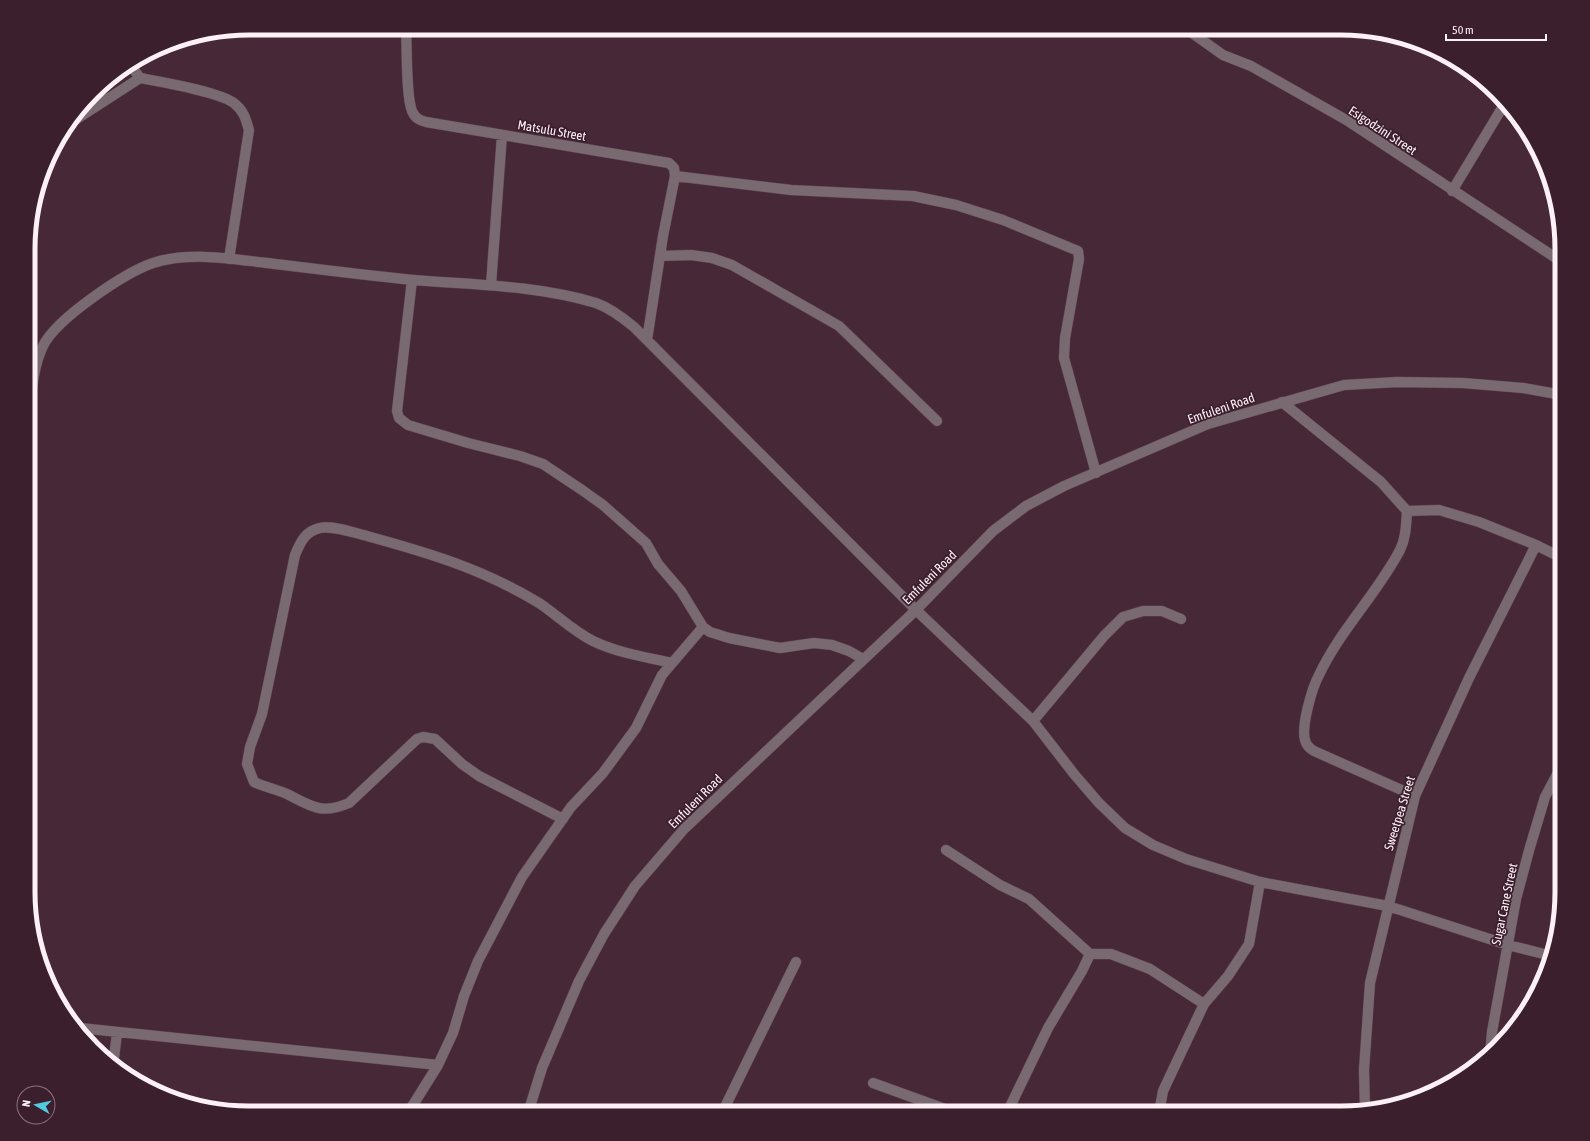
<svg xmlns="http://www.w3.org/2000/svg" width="1590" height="1141" font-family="'Asap Condensed',sans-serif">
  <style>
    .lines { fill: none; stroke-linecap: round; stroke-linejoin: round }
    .minor-casing { stroke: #604452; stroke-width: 11 }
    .tertiary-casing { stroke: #604452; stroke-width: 11 }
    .minor { stroke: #796a71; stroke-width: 10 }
    .tertiary { stroke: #796a71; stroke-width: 10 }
    .labels { text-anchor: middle; stroke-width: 3.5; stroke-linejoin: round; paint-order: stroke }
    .street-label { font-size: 13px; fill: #ffeff6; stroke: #3b1f2d }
    .rim { fill: none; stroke: #ffeff6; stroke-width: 5 }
  </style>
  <rect width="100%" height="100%" fill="#462837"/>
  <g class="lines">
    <g class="minor-casing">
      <path id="minor" d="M406 28C407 46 406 97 412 111 415 118 419 120 426 122L669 163 674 168 675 176 663 236 647 340
        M1185 28 1223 55 1251 66 1348 121 1562 262
        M131 66 140 78
        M75 120 140 78C161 82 221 92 235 104 244 111 246 120 249 130L229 259
        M675 176 791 190 913 196 956 205 1003 220 1078 251 1079 259 1065 338 1064 358 1096 473
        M1452 191 1505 103
        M660 256 691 255 712 258 732 265 839 326 937 421
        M412 280 397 411 399 418 408 425 468 443 520 456 543 464 582 490 603 505 646 543 658 564 681 591 703 627 710 632 729 638 780 648 814 643 832 645 849 651 863 659
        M491 285 502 135
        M1282 402 1381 482 1407 511C1406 525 1406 538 1400 550 1377 594 1340 630 1319 675 1312 688 1301 726 1305 740 1306 745 1309 748 1314 751L1415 796
        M30 407C32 387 34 365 43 346 56 319 124 273 153 263 188 251 231 259 267 263 316 269 364 275 413 280 474 285 536 285 596 303 610 308 622 317 634 327L916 610 1033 721 1074 774 1099 803 1125 828 1153 845 1186 859 1260 882 1388 906 1508 945 1552 956
        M1407 511 1439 510 1479 522 1536 545 1562 558
        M1033 721 1104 636 1123 617 1143 611H1162L1181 619
        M563 819 479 776 462 764 435 739 423 737 417 739 349 803C321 815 311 806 287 794 276 789 264 787 254 782L247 764 250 747 262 714 295 555C300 543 305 531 320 528 332 525 355 533 367 536 429 553 483 569 539 603 557 615 573 631 593 641 618 653 645 657 672 663
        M946 850 1000 885 1029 899 1090 954
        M80 1028 438 1065
        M1490 1054 1492 1032 1516 899 1530 847 1545 797 1562 765
        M113 1066 117 1033
        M873 1083 956 1113
        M1365 1110 1364 1070 1370 983 1415 796 1469 678 1536 545
        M408 1113 438 1065 453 1033 464 996 478 961 522 877 571 807 603 773 636 728 662 675 703 627
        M722 1113 796 962
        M1007 1113 1048 1028 1082 971 1090 954H1111L1150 969 1204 1004
        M1159 1113 1163 1091 1204 1004 1228 976 1249 944 1260 882"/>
    </g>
    <g class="tertiary-casing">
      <path id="tertiary" d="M528 1113 542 1068 579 981 604 934 635 886 684 829 916 610 993 531 1026 506 1064 486 1208 424 1344 385 1397 382 1463 383 1523 388 1562 395"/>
    </g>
    <use href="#minor" class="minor"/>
    <use href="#tertiary" class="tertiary"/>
  </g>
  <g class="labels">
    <g class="street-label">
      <text transform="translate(552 130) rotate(10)" y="5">Matsulu Street</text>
      <text transform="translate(1383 130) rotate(33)" y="5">Esigodzini Street</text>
      <text transform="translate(1221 408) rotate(-19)" y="5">Emfuleni Road</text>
      <text transform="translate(929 577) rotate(-45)" y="5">Emfuleni Road</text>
      <text transform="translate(695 801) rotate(-45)" y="5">Emfuleni Road</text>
      <text transform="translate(1399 813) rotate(-73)" y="5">Sweetpea Street</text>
      <text transform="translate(1504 904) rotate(-78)" y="5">Sugar Cane Street</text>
    </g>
  </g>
  <path d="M0 0H1590V1141H0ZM249 35H1341A214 214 0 0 1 1555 249V892A214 214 0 0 1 1341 1106H249A214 214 0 0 1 35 892V249A214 214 0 0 1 249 35Z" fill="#3b1f2d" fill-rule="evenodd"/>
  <path class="rim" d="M249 35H1341A214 214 0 0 1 1555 249V892A214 214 0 0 1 1341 1106H249A214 214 0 0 1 35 892V249A214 214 0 0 1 249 35Z"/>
  <g transform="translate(36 1105) rotate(279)"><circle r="19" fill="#3b1f2d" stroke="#89727d"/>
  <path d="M0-3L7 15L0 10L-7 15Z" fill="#54cade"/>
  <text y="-6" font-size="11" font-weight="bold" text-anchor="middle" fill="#ffeff6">N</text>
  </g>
  <path d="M1446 34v6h100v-6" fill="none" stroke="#ffeff6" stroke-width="2"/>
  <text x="1452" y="34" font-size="12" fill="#ffeff6" stroke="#3b1f2d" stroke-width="3" paint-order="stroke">50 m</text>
</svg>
